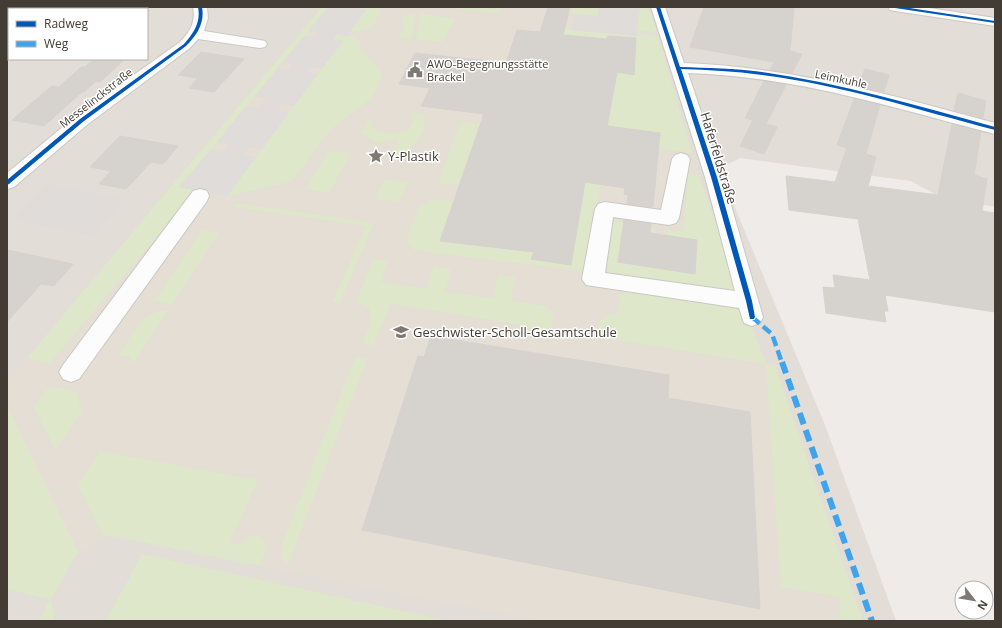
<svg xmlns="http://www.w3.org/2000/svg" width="1002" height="628" font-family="'Open Sans',sans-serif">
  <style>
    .residential { fill: #e2ddd6; fill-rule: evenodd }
    .education { fill: #e4ded4 }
    .green { fill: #dee7ca }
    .parking { fill: #dfdcd9 }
    .building { fill: #d6d3cf; stroke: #d6d2ce }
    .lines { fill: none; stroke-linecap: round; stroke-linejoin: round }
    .minor-casing { stroke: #cbc8c4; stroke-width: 2 }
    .minor { fill: #fcfcfc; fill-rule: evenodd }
    .quiet-far1 { stroke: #3fa4eb; stroke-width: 4.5; stroke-dasharray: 10 4.5; stroke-linecap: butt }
    .quiet { stroke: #3fa4eb; stroke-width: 6; stroke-dasharray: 12 6; stroke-linecap: butt }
    .cycleway-casing { stroke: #fff; stroke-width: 2 }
    .cycleway { fill: #0057b8; fill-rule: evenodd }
    .labels { text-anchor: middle; stroke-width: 3; stroke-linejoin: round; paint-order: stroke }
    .far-poi-label { font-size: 11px; fill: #433c35; stroke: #fff; text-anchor: start }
    .far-street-label { font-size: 11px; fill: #433c35; stroke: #fff }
    .poi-label { font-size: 13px; fill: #433c35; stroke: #fff; text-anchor: start }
    .street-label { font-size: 13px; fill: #433c35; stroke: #fff }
  </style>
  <rect width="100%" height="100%" fill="#eeebe8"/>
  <path class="residential" d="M7 7H995V207L940 197 911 181 740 158 719 169 825 425 896 621H7ZM9 9H147V59H9Z"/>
  <path class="education" d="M322 7H648L699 175 738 291 767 364 781 586 839 597 841 621H540L259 566 108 535 76 555 51 600 7 589V382Z"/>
  <path class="green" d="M322 7H328L180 187 192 190 165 227 49 364 27 358Z
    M357 7H378L381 10C376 26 366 33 350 31L366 10 356 8Z
    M476 7 498 9V7H502L500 12 497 13 448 8Z
    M570 7H603H600L598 16 568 13Z
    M640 7H648L657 32 637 31Z
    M415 13V22L412 23 414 26 412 39 398 38 405 27 401 21 408 14Z
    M420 13 455 19 442 42 416 40 418 26 421 23 419 21Z
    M565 29 636 36V34L658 36 692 153 658 149 660 133 607 126 614 72 634 74 636 42 633 38 608 36 607 39 563 35Z
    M336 34 353 37 360 41C357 52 373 62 381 70 382 100 356 107 337 124 321 139 307 162 293 180L283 184 227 196 343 41 332 39Z
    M411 113 424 114 425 130 405 156 395 154 398 146V139L377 143 361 133 368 119H370L373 128C386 137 421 135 411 113Z
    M461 121 480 124 459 185 438 183Z
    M328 151 351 153 329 193 306 189Z
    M688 174 699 175 738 291 606 274 613 221 655 228 654 233 623 229 618 262 695 274 696 240 668 235V230L683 231Z
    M385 179 408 182 398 202 375 199Z
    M585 182 601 185 585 271 415 251 406 240 418 208 432 199 454 201 440 241 534 252 531 259 571 265Z
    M236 203 374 223 340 303 332 302 366 226 234 207Z
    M203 230 219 232 172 305 154 301Z
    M373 260H388L381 282 426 289 434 266 451 269 444 292 493 298 498 275 515 277 511 301 547 306 554 316 551 330 391 304 373 346 362 343 371 323 370 307 356 302Z
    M621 291 744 306 766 364 775 366 863 621H841L839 597 781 587 766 364 596 337 598 322 608 314 617 315Z
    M161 310 168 311 133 364 129 355 117 357 142 319Z
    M358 357 367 359 288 565 281 560 283 542 355 358Z
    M55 387 75 391 82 411 55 450 34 407 47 389Z
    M7 406 79 553 76 555 51 600 55 617 53 621H39L50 600 7 589Z
    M100 451 258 480 229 543 240 545 250 535 262 537 268 547 259 566 108 535 104 538 78 485Z
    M142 554 449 621H106Z"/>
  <path class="parking" d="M328 7H357V8L366 10 347 36 336 34 333 39 343 41 322 68 311 67 306 72 318 74 294 106 282 104 277 110 289 113 262 149 249 147 243 154 256 157 227 196 179 187 211 149 222 152 228 144 217 142 246 106 258 108 266 98 255 96 278 68 288 70 292 64 282 63 304 36 315 37 318 32 309 31Z
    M600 7H640L636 36 571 30 576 14 597 16Z
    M48 184 125 199 93 235 13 219Z"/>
  <path class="building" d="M548 7H570L563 35 607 39 608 36 636 38 634 75 617 72 607 126 660 133 653 207 627 204 628 195 624 194 625 188 585 182 571 265 531 259 534 252 440 241 484 114 421 106 430 88 399 84 415 53 506 63 517 30 540 32Z
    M704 7H794L790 51 802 54 792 73 770 70 774 62 690 47Z
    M201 52 244 59 214 92 189 88 198 78 178 75Z
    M94 59H125L100 82 96 81 84 92H82L44 126 12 120 52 86 59 87 81 67H85Z
    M865 69 889 75 884 92 858 86Z
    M764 81 786 85 766 124 777 127 764 154 740 146 753 120 745 118Z
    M958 93 986 101 983 118 954 110Z
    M854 99 880 105 866 154 876 157 868 186 938 195 952 124 981 132 974 175 987 179 982 211 995 213V312L885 295 888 311H884L886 322 826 313 823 287 835 288 833 275 870 280 858 219 789 210 786 176 835 182 847 148 837 145Z
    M120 136 178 146 163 164 151 162 126 189 99 184 111 171 90 167Z
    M624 220 651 224 650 233 697 240 695 274 618 262Z
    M7 250 73 264 54 286 41 284 7 322Z
    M431 336 669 375 668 398 750 412 760 609 362 530 418 356 424 357Z"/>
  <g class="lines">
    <g class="minor-casing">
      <path id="minor" d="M49 7H67L66 9H48Z
        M193 7H207L208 18 204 31 260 40 265 41 267 44 265 47 260 48 198 39 190 48 88 124 14 187 7 189V173L76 116 180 42C190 32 196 22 193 7Z
        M651 7H665L684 63C791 67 893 95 995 123V134C889 107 799 77 688 73L723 177 763 317 760 323 752 326 744 323 739 308 586 285 582 279 595 209 598 204 605 202 661 210 672 159 675 155 681 153 687 155 690 159 679 218 676 223 669 225 613 217 605 273 735 291 705 177Z
        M888 7H923L995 18V26L895 11 890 10Z
        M7 22H9V31H7Z
        M200 189 207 191 209 196 207 201 79 379 71 382 63 379 59 372 63 365 193 191Z"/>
    </g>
    <use href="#minor" class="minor"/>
    <path class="quiet-far1" d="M752 317 772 334 782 363"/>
    <path class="quiet" d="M782 362 872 621"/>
    <g class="cycleway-casing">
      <path id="cycleway" d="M198 7H202C205 23 197 35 186 46L84 121 9 184 7 185V180L80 119 184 44C194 33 201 22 198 7Z
        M656 7H660L680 67C707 68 735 68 762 72 841 83 918 106 995 127V130C918 110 842 85 762 75 735 71 708 70 681 69L717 177 752 301 755 317 754 319H750L746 301 711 177Z
        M893 7H903L995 21V23L895 8Z"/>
    </g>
    <use href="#cycleway" class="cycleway"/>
  </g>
  <defs>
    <g id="civic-bare" transform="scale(1.2)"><path d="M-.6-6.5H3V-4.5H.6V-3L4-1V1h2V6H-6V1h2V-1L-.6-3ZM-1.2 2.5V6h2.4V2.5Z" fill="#7f7974" stroke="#fff" stroke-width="2.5" paint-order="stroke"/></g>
    <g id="sight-bare" transform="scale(1.2)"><path d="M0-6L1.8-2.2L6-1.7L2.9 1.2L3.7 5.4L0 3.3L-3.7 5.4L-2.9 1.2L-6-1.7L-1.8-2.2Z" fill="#7f7974" stroke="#fff" stroke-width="2.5" paint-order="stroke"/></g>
    <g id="school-bare" transform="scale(1.2)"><path d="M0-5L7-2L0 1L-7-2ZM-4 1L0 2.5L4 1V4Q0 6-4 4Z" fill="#7f7974" stroke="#fff" stroke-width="2.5" paint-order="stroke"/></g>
  </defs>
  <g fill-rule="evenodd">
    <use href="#civic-bare" x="415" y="70"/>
    <use href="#sight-bare" x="376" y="156"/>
    <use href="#school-bare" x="401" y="332"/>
  </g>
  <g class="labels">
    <g class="far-poi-label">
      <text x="427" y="68">AWO-Begegnungsstätte<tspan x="427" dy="13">Brackel</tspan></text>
    </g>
    <g class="far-street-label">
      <text transform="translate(841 79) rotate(12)" y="4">Leimkuhle</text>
      <text transform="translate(96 98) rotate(-38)" y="4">Messelinckstraße</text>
    </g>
    <g class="poi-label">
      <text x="388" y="161">Y-Plastik</text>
      <text x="413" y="337">Geschwister-Scholl-Gesamtschule</text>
    </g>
    <g class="street-label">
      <text transform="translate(719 158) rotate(73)" y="5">Haferfeldstraße</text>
    </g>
  </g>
  <rect width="1002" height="628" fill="none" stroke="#433c35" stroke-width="16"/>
  <rect x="8" y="8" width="140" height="52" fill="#ffffff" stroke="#b4b1ae"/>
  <rect x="16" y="21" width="20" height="6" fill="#0057b8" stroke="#b4b1ae"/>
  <text x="44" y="28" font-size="12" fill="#433c35">Radweg</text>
  <rect x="16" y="41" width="20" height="6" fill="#3fa4eb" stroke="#b4b1ae"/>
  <text x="44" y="48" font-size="12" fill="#433c35">Weg</text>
  <g transform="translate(974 600) rotate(121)"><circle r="19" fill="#ffffff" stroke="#b4b1ae"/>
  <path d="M0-3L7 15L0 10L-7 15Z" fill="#7f7974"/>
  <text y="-6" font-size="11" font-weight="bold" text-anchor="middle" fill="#433c35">N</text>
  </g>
</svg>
